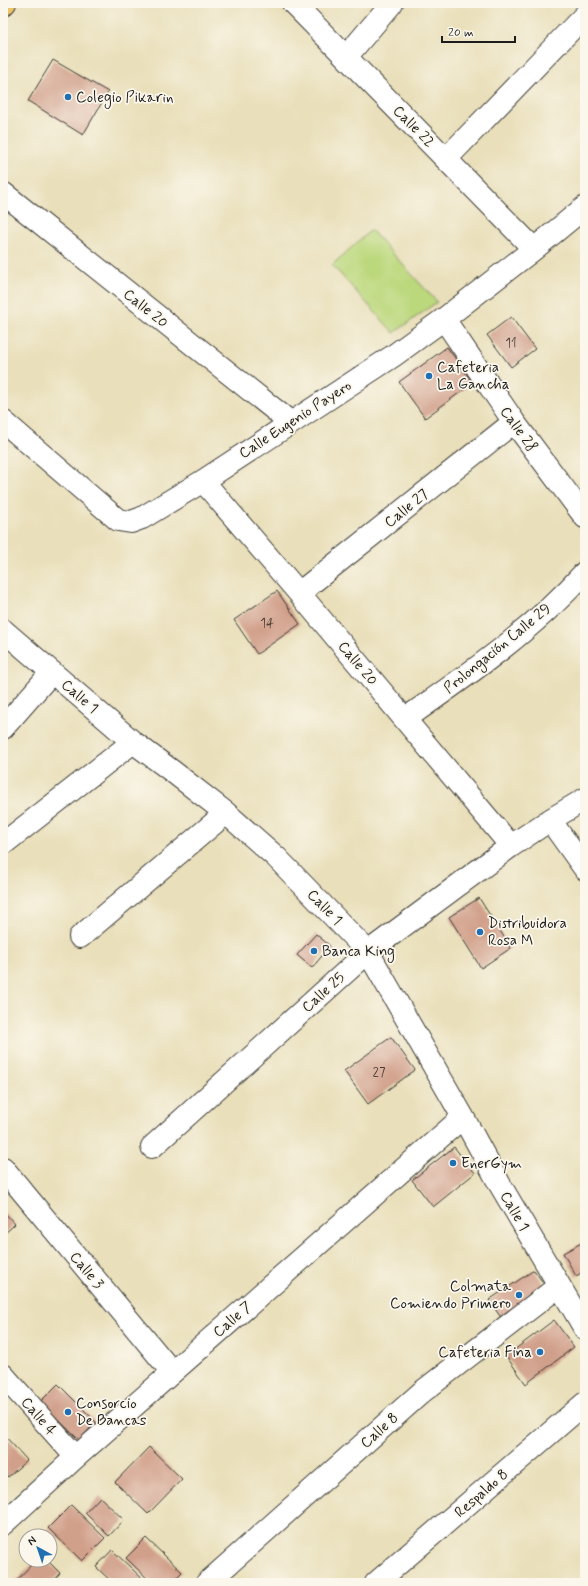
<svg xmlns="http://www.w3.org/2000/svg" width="588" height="1586" font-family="Mynerve,sans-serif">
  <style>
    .green { fill: #bcd87d; stroke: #6c7a4c }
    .building { fill: #d1a08b }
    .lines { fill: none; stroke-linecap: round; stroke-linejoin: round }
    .minor-casing { stroke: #3b3934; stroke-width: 24 }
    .major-casing { stroke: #3b3934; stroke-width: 24 }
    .minor { stroke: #fff; stroke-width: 22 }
    .major { stroke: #edc569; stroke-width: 22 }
    .poi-dot { fill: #1f6fb2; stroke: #fbf7ec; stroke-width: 1.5 }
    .labels { text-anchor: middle; stroke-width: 3.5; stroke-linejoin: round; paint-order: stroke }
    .number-label { font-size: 13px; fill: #493d38 }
    .poi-label { font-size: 15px; fill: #1c1c1c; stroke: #fbf7ec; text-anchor: start }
    .street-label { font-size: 15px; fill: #1c1c1c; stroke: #fbf7ec }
  </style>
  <rect width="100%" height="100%" fill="#fbf7ec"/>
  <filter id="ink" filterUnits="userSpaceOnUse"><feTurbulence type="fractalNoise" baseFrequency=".025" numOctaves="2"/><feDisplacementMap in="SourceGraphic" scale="8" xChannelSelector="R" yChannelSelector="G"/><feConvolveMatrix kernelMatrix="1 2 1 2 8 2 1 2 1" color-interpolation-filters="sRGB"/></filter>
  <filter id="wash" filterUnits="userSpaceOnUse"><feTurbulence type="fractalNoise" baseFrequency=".012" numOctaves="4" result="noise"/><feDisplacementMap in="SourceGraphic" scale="16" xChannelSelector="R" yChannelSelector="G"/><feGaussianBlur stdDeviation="0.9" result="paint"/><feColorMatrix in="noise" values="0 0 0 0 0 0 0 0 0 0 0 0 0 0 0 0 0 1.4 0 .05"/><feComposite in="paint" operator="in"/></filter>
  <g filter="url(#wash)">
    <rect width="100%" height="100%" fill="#e9dfba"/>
    <path class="green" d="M371 230 437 302 394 333 332 265Z"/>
    <g id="blocks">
      <path class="building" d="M53 60 108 92 83 135 28 101Z
        M511 317 535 349 511 367 487 335Z
        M447 347 473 383 425 418 399 382Z
        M277 591 300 624 257 654 234 620Z
        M479 898 511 948 481 968 449 917Z
        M316 934 330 946 312 968 297 955Z
        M391 1037 415 1070 368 1104 344 1071Z
        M454 1147 475 1173 433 1207 412 1180Z
        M3 1211 15 1224 3 1235Z
        M585 1241V1271L576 1276 563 1253Z
        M534 1270 549 1291 504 1322 489 1300Z
        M554 1320 574 1347 526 1384 506 1356Z
        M58 1384 96 1422 79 1440 40 1402Z
        M3 1434 27 1460 8 1477 3 1471Z
        M149 1447 182 1479 148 1514 115 1482Z
        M100 1497 124 1520 109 1536 85 1513Z
        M71 1505 105 1538 82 1561 48 1528Z
        M146 1538 182 1572 171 1583H152L126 1558Z
        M112 1550 147 1583H113L96 1567Z
        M36 1560H47L60 1573 51 1583H14Z"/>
    </g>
  </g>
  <g filter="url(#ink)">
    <use href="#blocks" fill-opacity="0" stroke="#3b3934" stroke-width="1"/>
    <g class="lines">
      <g class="minor-casing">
        <path id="minor" d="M293 3 534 249
          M346 57 392 3
          M446 159 585 15
          M3 193 290 422
          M444 319 514 422 585 517
          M3 421 118 520 131 522 142 518 203 481 393 356 444 319 534 249 585 207
          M203 481 299 593 511 846
          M299 593 514 422
          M3 630 133 742 172 771 226 813 276 857 368 952 463 1117 499 1183 585 1329
          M405 719C468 675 533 630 585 572
          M3 728 52 672
          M550 820 585 869
          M3 844 133 742
          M80 937 226 813
          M152 1147 368 952 511 846 550 820 585 799
          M3 1168 172 1372
          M3 1375 76 1457
          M3 1524 76 1457 463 1117
          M207 1583 422 1392 559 1286
          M376 1583 585 1403"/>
      </g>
      <g class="major-casing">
        <path id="major" d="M3 5 5 3"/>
      </g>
      <use href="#minor" class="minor"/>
      <use href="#major" class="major"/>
    </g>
  </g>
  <g class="poi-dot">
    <circle cx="68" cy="97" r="4"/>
    <circle cx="429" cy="376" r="4"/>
    <circle cx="480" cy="932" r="4"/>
    <circle cx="314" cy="951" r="4"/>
    <circle cx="453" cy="1163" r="4"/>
    <circle cx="519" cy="1295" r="4"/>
    <circle cx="540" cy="1352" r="4"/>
    <circle cx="68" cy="1412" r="4"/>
  </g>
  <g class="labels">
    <g class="number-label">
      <text x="511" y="347">11</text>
      <text x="267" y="627">14</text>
      <text x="379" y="1076">27</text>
    </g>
    <g class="poi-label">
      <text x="76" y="102">Colegio Pikarin</text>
      <text x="437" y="372">Cafeteria<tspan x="437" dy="17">La Gancha</tspan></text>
      <text x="488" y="928">Distribuidora<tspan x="488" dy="17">Rosa M</tspan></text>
      <text x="322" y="956">Banca King</text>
      <text x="461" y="1168">EnerGym</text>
      <text x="511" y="1291" text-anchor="end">Colmata<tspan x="511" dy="17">Comiendo Primero</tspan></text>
      <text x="532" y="1357" text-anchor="end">Cafeteria Fina</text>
      <text x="76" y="1408">Consorcio<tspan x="76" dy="17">De Bancas</tspan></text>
    </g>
    <g class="street-label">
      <text transform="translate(414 126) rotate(45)" y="5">Calle 22</text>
      <text transform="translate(146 308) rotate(39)" y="5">Calle 20</text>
      <text transform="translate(295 419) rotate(-33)" y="5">Calle Eugenio Payero</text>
      <text transform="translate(519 429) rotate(54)" y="5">Calle 28</text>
      <text transform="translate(406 508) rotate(-39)" y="5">Calle 27</text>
      <text transform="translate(497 648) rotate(-39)" y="5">Prolongación Calle 29</text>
      <text transform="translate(358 663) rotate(50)" y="5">Calle 20</text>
      <text transform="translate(80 696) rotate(41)" y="5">Calle 1</text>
      <text transform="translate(325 907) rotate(46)" y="5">Calle 1</text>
      <text transform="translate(323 992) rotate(-42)" y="5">Calle 25</text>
      <text transform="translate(515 1211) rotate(60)" y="5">Calle 1</text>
      <text transform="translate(87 1270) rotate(50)" y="5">Calle 3</text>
      <text transform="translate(232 1319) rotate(-41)" y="5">Calle 7</text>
      <text transform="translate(39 1416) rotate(49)" y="5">Calle 4</text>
      <text transform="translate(379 1430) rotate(-42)" y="5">Calle 8</text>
      <text transform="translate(481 1493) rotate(-41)" y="5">Respaldo 8</text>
    </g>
  </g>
  <rect width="588" height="1586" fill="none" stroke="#fbf7ec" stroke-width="16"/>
  <g transform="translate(38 1548) rotate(320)"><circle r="19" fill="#fbf7ec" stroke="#a29f99"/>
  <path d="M0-3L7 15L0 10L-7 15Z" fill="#1f6fb2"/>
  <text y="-6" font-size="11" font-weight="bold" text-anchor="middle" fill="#1c1c1c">N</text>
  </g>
  <path d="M442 36v6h73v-6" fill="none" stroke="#1c1c1c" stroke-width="2"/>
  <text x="448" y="36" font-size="12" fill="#1c1c1c" stroke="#fbf7ec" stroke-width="3" paint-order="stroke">20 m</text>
</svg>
